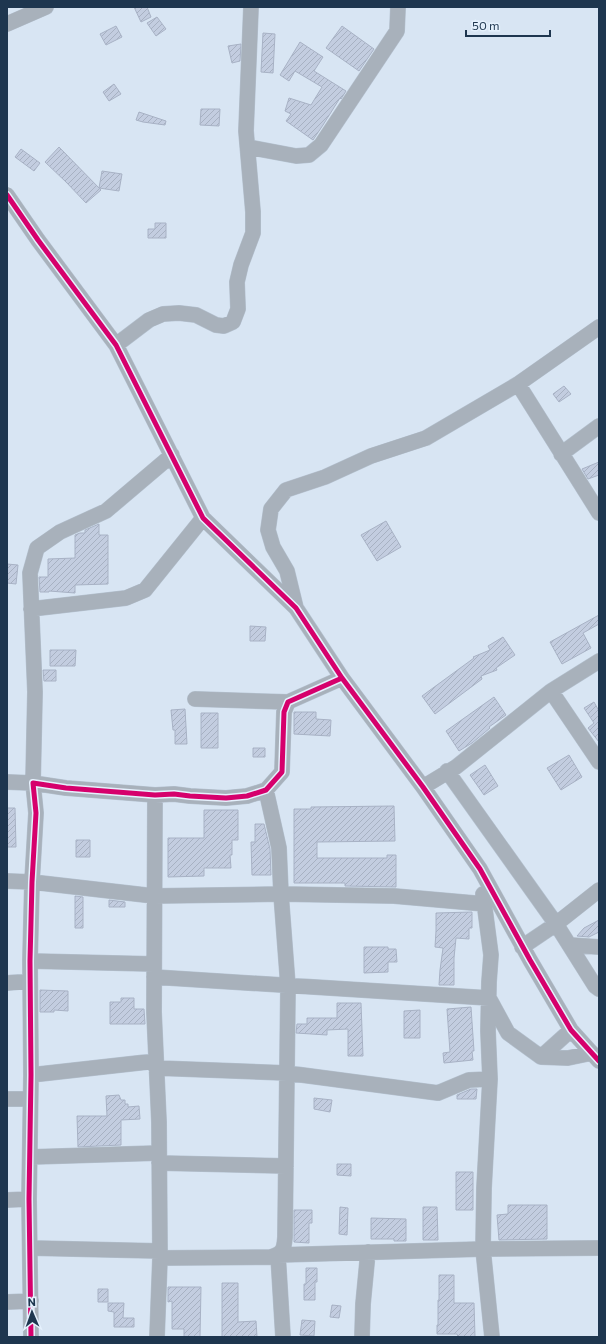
<svg xmlns="http://www.w3.org/2000/svg" width="606" height="1344" font-family="Commissioner,sans-serif">
  <style>
    .building { fill: url(#building-hatch); stroke: #a8b2c5 }
    .lines { fill: none; stroke-linecap: round; stroke-linejoin: round }
    .minor-casing { stroke: #b5c2d0; stroke-width: 16 }
    .minor { stroke: #a8b1bb; stroke-width: 15 }
    .cycleway-casing { stroke: #e5f1fd; stroke-width: 8 }
    .cycleway { stroke: #d6006c; stroke-width: 5 }
  </style>
  <defs>
    <pattern id="building-hatch" width="6" height="6" patternUnits="userSpaceOnUse"><rect width="6" height="6" fill="#c3cde0"/><path d="M-1 1l2-2M0 6l6-6M5 7l2-2" fill="none" stroke="#a7b1c2"/></pattern>
  </defs>
  <rect width="100%" height="100%" fill="#d8e5f3"/>
  <path class="building" d="M134 7H147L151 17 141 22Z
    M157 17 166 29 156 36 147 23Z
    M116 26 122 37 106 45 100 34Z
    M342 26 374 49 359 71 326 48Z
    M263 33 275 34 273 73 261 72Z
    M300 42 323 57 314 71 346 91 341 99 340 98 323 125 313 140 286 121 291 114 285 111 289 98 311 105 322 87 295 71 289 81 280 75Z
    M241 44 240 61 232 63 228 46Z
    M114 84 121 94 109 101 103 92Z
    M201 109H220L219 126 200 125Z
    M139 112 166 121 165 125 143 122 136 120Z
    M59 147 101 190 86 203 66 182 45 162Z
    M21 149 40 163 34 171 15 157Z
    M102 171 122 174 119 191 99 188Z
    M155 223H166V238H148V229H155Z
    M564 386 571 394 559 402 553 394Z
    M599 462V475L588 479 582 469Z
    M386 521 401 547 377 561 361 535Z
    M99 524V535H108V584L75 585V593L49 591V592H40L39 577H48V559L75 558V535L80 533H85V530Z
    M7 564 18 565 16 584 7 583Z
    M599 615V624L583 633 591 648 562 664 550 642Z
    M250 626 266 627 265 641H250Z
    M503 637 515 655 496 668 497 670 481 676 482 679 435 714 422 696 474 658 473 657 490 650 488 646Z
    M50 650H76L75 666H50Z
    M43 670H56V681H44Z
    M494 697 506 715 489 727 490 728 472 743 459 751 446 731Z
    M594 702 599 711V742L588 728 594 723 584 708Z
    M185 709 187 744H175V730H173L171 710Z
    M294 712H316V719L331 720 330 736 294 734Z
    M201 713H218V748H201Z
    M253 748H265V757H253Z
    M569 755 582 777 561 790 547 768Z
    M485 765 498 786 484 795 470 775Z
    M394 806 395 841 317 842V858H387V855H396V887L345 886V883H294V809H311V807Z
    M7 808H15L16 847H7Z
    M204 810H238V840H232V855H230L231 868H204V876L168 877V838H204Z
    M255 824H264L270 849 271 875H252L251 842H255Z
    M76 840H90V857H76Z
    M75 896 83 897V928H75Z
    M109 900 125 902V907H109Z
    M472 912V928H469V939L456 938 454 958V985H439L440 970 443 948 435 947 436 931V913Z
    M599 920V932L589 937 577 936 584 928Z
    M364 947H388V949H396L397 962H388V972L364 973Z
    M40 990 68 991V1011L54 1010V1012H40Z
    M121 998H134V1009H144L145 1024H110V1002H121Z
    M337 1003H361L363 1056H348V1029L327 1030V1035L296 1033 297 1024H307V1018H337Z
    M471 1007 474 1051H472L473 1060 444 1063 443 1053 450 1052 447 1009Z
    M420 1010V1038H404V1011Z
    M471 1089H477L476 1099H457V1095Z
    M119 1095 121 1100H125V1104H128V1107L139 1106 140 1119 121 1120V1145L78 1147 77 1116H107L106 1096Z
    M314 1098 332 1100 330 1112 314 1109Z
    M337 1164H351V1176L337 1175Z
    M456 1172H473V1210H456Z
    M508 1205H547V1239L499 1240 497 1215 508 1214Z
    M340 1207 348 1208 347 1235 339 1234Z
    M423 1207H437L438 1240H423Z
    M294 1210H312V1223H309V1243L294 1242Z
    M371 1218 406 1219V1241H394V1239H371Z
    M306 1268H317V1282H315V1300H304V1284H306Z
    M439 1275H454V1303H474L475 1337H458L457 1334H437V1325H438V1300H439Z
    M222 1283H238V1322L256 1321 257 1337H222Z
    M168 1287H201L200 1337H184V1329H172V1301L168 1302Z
    M98 1289H108V1302H98Z
    M108 1303H124L123 1318H134V1327H114V1312L108 1311Z
    M332 1305 341 1306 339 1318 330 1317Z
    M302 1320 315 1321 314 1336 300 1335Z"/>
  <g class="lines">
    <g class="minor-casing">
      <path id="minor" d="M7 24 46 7
        M248 147 296 156 309 155 321 145 397 31 398 7
        M7 195 38 240 116 345 203 518 296 608 342 678 423 787 480 869 530 960 571 1030 599 1061
        M116 345 149 320 163 314 179 313 196 315 216 325 224 326 233 322 238 309 237 282 241 265 253 233V212L246 131 251 7
        M518 384 599 513
        M561 454 599 426
        M296 608 287 571 273 547 268 530 271 509 286 490 325 477 371 456 426 438 518 384 599 327
        M31 609 126 598 145 590 203 518
        M551 691 599 661
        M195 699 288 702
        M447 771 556 924 595 986 599 989
        M7 782 33 783 35 692 30 573 37 548 60 532 106 511 172 455
        M423 787 456 767 551 691 599 762
        M155 795 154 1012 159 1122 160 1258 157 1337
        M7 881 32 882 154 896 281 894 394 896 485 904
        M483 894 491 955 489 982 488 1031 490 1079 484 1188 483 1249 492 1337
        M570 945 599 947
        M522 947 556 924 599 890
        M30 961 154 964
        M154 977 489 998 508 1033 541 1057 568 1058 592 1053
        M7 983 30 981
        M541 1057 571 1030
        M156 1068 287 1073 438 1093 469 1080 490 1079
        M31 1075 156 1061
        M7 1099H30
        M30 1157 159 1153
        M159 1163 286 1166
        M7 1200 29 1199
        M30 1248 160 1251
        M160 1258 271 1257C284 1253 284 1248 285 1237L288 986 281 894 279 848 266 790
        M7 1302 31 1301
        M31 1337 29 1199 31 1075 30 961 32 882 36 813 33 783 66 788 155 795 174 794 190 796 226 798 247 796 266 790 282 772 284 712 288 702 342 678
        M283 1337 278 1255 483 1249 599 1248
        M362 1337 363 1304 368 1252"/>
    </g>
    <use href="#minor" class="minor"/>
    <g class="cycleway-casing">
      <path id="cycleway" d="M7 195 38 240 116 345 203 518 296 608 342 678 423 787 480 869 530 960 571 1030 599 1061
        M31 1337 29 1199 31 1075 30 961 32 882 36 813 33 783 66 788 155 795 174 794 190 796 226 798 247 796 266 790 282 772 284 712 288 702 342 678"/>
    </g>
    <use href="#cycleway" class="cycleway"/>
  </g>
  <rect width="606" height="1344" fill="none" stroke="#1e364f" stroke-width="16"/>
  <g transform="translate(32 1312) rotate(358)" stroke="#e5f1fd" stroke-width="3" paint-order="stroke">
  <path d="M0-3L7 15L0 10L-7 15Z" fill="#1e364f"/>
  <text y="-6" font-size="11" font-weight="bold" text-anchor="middle" fill="#1e364f">N</text>
  </g>
  <path d="M466 30v6h84v-6" fill="none" stroke="#1e364f" stroke-width="2"/>
  <text x="472" y="30" font-size="12" fill="#1e364f" stroke="#e5f1fd" stroke-width="3" paint-order="stroke">50 m</text>
</svg>
